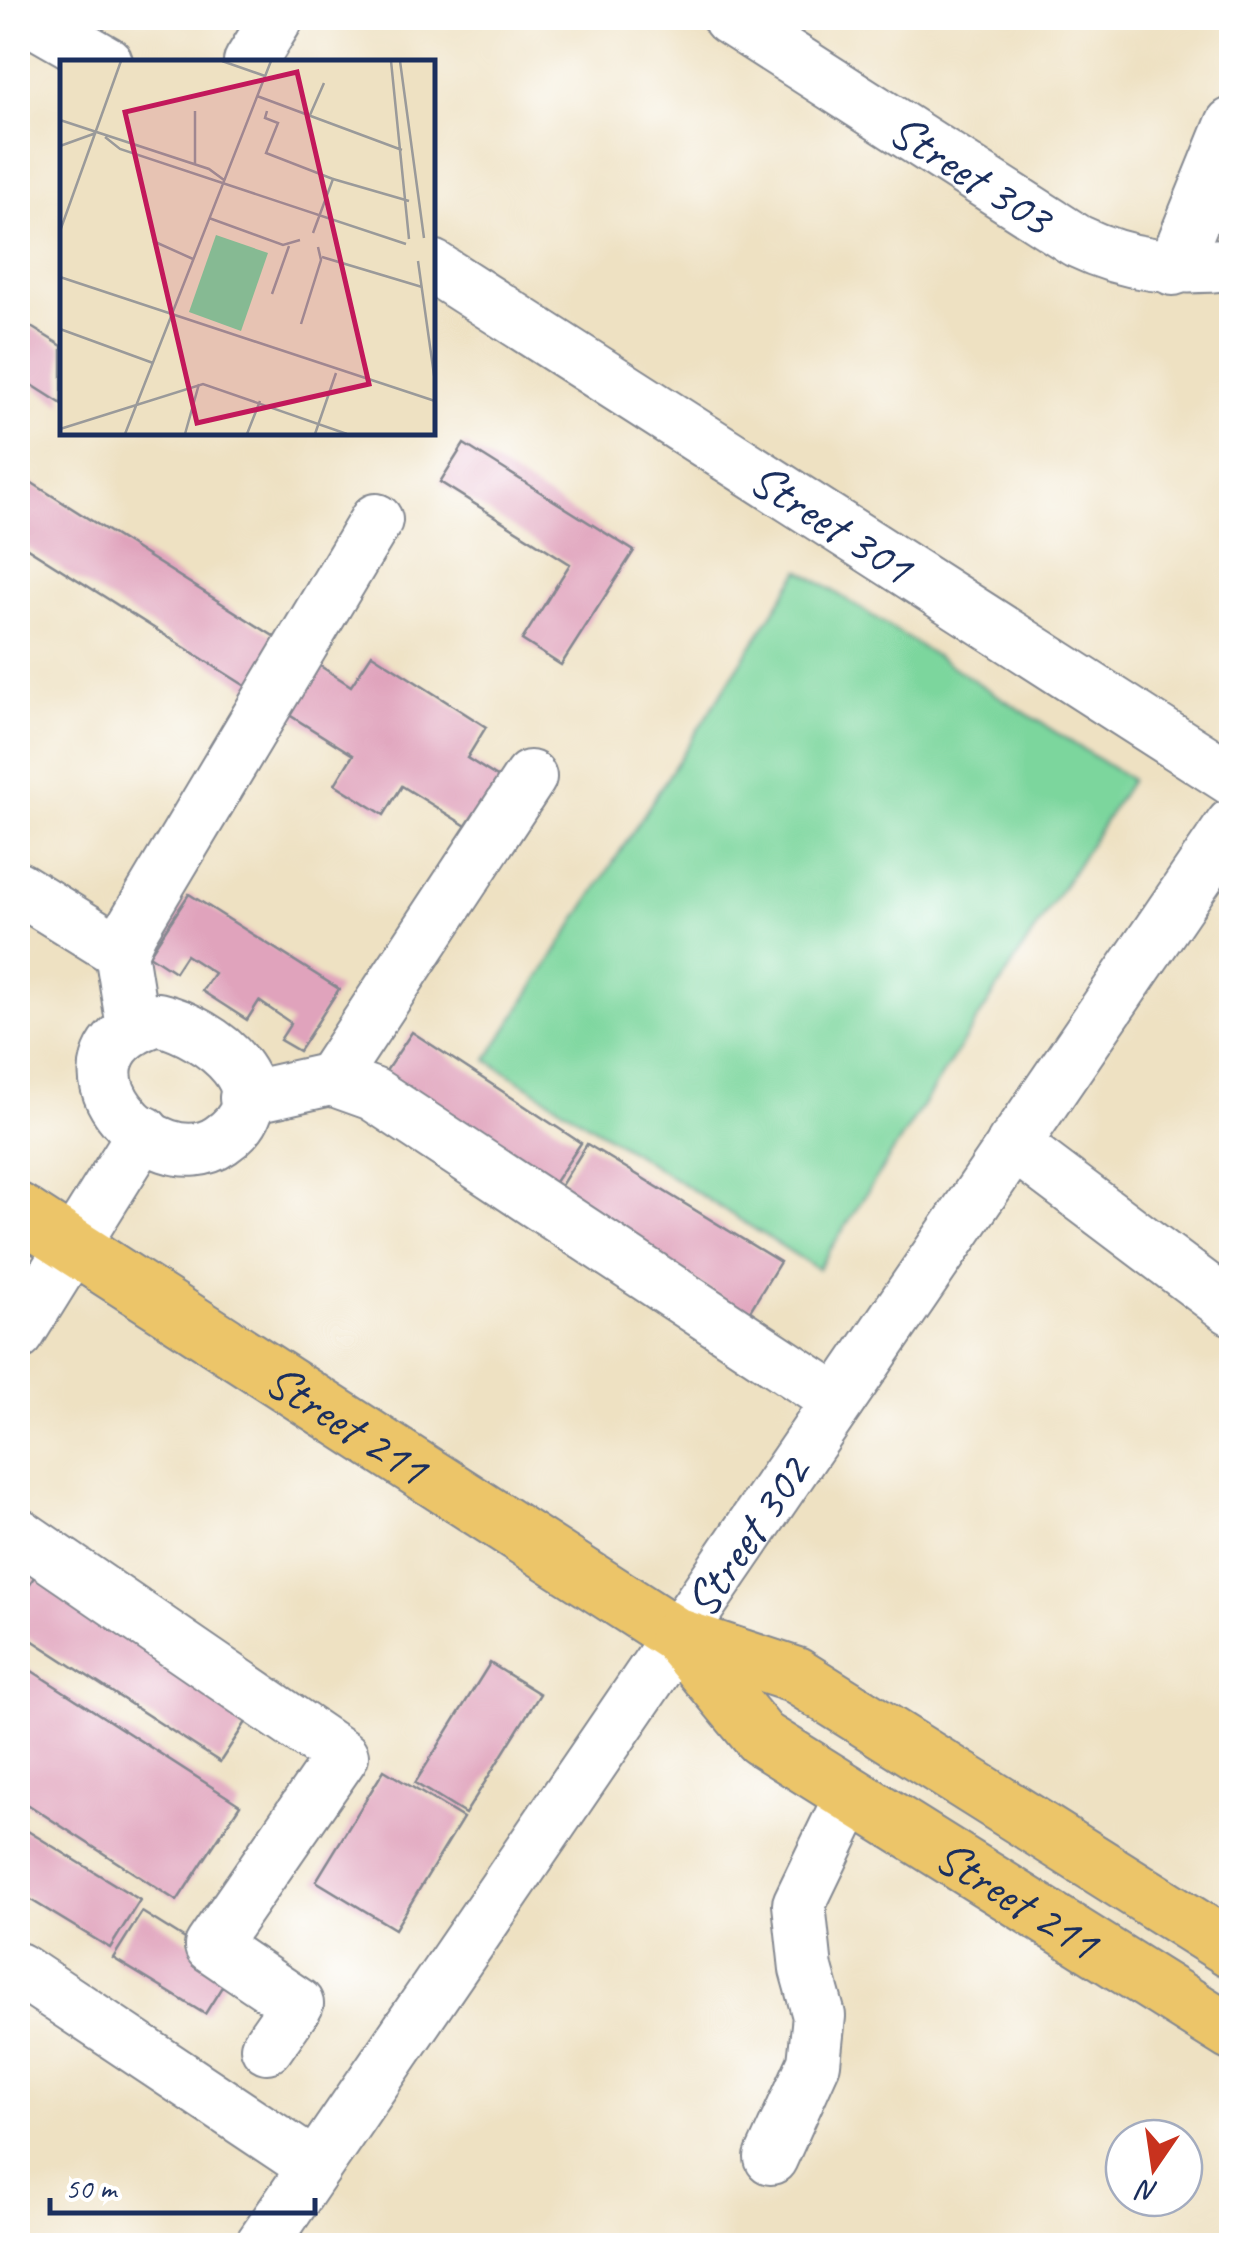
<svg xmlns="http://www.w3.org/2000/svg" width="1249" height="2263" font-family="Caveat,sans-serif">
  <style>
    .green { fill: #7cd69d; stroke: #4c827e; stroke-width: 2.5 }
    .building { fill: #e0a3bc }
    .lines { fill: none; stroke-linecap: round; stroke-linejoin: round }
    .minor-casing { stroke: #848890; stroke-width: 56 }
    .major-casing { stroke: #848890; stroke-width: 59 }
    .minor { stroke: #fff; stroke-width: 52 }
    .major { stroke: #ecc569; stroke-width: 55 }
    .labels { text-anchor: middle; stroke-width: 10; stroke-linejoin: round; paint-order: stroke }
    .street-label { font-size: 48px; fill: #1b2f5e; stroke: #fff }
    .inset-road { fill: none; stroke: #9a9a9a; stroke-width: 2.5 }
    .view { fill: #c2185b; fill-opacity: 0.15; stroke: #c2185b; stroke-width: 5 }
    .inset-edge { fill: none; stroke: #1b2f5e; stroke-width: 5 }
  </style>
  <rect width="100%" height="100%" fill="#fff"/>
  <filter id="ink" filterUnits="userSpaceOnUse"><feTurbulence type="fractalNoise" baseFrequency=".01" numOctaves="2"/><feDisplacementMap in="SourceGraphic" scale="20" xChannelSelector="R" yChannelSelector="G"/><feConvolveMatrix kernelMatrix="1 2 1 2 8 2 1 2 1" color-interpolation-filters="sRGB"/></filter>
  <filter id="wash" filterUnits="userSpaceOnUse"><feTurbulence type="fractalNoise" baseFrequency=".0048" numOctaves="4" result="noise"/><feDisplacementMap in="SourceGraphic" scale="40" xChannelSelector="R" yChannelSelector="G"/><feGaussianBlur stdDeviation="2.25" result="paint"/><feColorMatrix in="noise" values="0 0 0 0 0 0 0 0 0 0 0 0 0 0 0 0 0 1.4 0 .05"/><feComposite in="paint" operator="in"/></filter>
  <g filter="url(#wash)">
    <rect width="100%" height="100%" fill="#eee1c2"/>
    <path class="green" d="M800 570 1131 780 818 1269 487 1060Z"/>
    <g id="blocks">
      <path class="building" d="M18 319 62 346V404L18 376Z
        M464 444 634 551 561 665 522 640 570 564 440 482Z
        M18 474 286 644 255 692 18 542Z
        M372 654 486 727 467 758 502 780 471 829 402 786 384 815 335 784 353 755 283 711 314 662 351 686Z
        M189 894 339 989 299 1051 280 1040 291 1023 259 1001 247 1020 202 991 214 973 186 955 175 972 149 955Z
        M412 1032 581 1143 553 1185 384 1074Z
        M587 1144 780 1262 748 1314 555 1195Z
        M34 1577 250 1716 220 1762 18 1631V1603Z
        M18 1662 240 1805 177 1901 18 1798Z
        M490 1663 540 1694 465 1814 415 1783Z
        M384 1770 463 1818 395 1929 316 1881Z
        M18 1825 140 1900 110 1948 18 1892Z
        M142 1912 233 1969 205 2014 113 1958Z"/>
    </g>
  </g>
  <g filter="url(#ink)">
    <use href="#blocks" fill-opacity="0" stroke="#848890" stroke-width="2.5"/>
    <g class="lines">
      <g class="minor-casing">
        <g id="minor">
          <path d="M29 18 106 62"/>
          <path id="s1" d="M729 18 1077 241C1129 266 1174 270 1232 264"/>
          <path d="M250 62 277 18"/>
          <path id="s2" d="M432 266 1232 779"/>
          <path d="M1173 269 1232 124"/>
          <path d="M18 888 121 952"/>
          <path d="M158 1019C210 1031 291 1091 221 1140 156 1186 36 1057 158 1019Z"/>
          <path d="M133 1027 121 952 131 930 376 520"/>
          <path d="M331 1079 530 777"/>
          <path d="M246 1098 331 1079 373 1094 838 1401"/>
          <path d="M1013 1144 1232 1309"/>
          <path d="M18 1334 144 1132"/>
          <path d="M18 1534 342 1756 211 1946 297 2004 267 2047"/>
          <path d="M18 1969 315 2167"/>
          <path d="M771 2158 814 2063 819 2016 806 1969 799 1904 852 1794"/>
          <path id="s3" d="M261 2246 1232 825"/>
        </g>
      </g>
      <g class="major-casing">
        <g id="major">
          <path id="s4" d="M18 1211 677 1636 795 1675 1232 1950"/>
          <path id="s5" d="M677 1636 761 1738 1232 2033"/>
        </g>
      </g>
      <use href="#minor" class="minor"/>
      <use href="#major" class="major"/>
    </g>
  </g>
  <g class="labels">
    <g class="street-label">
      <text dy="17" stroke="none"><textPath href="#s1" startOffset="288">Street 303</textPath></text>
      <text dy="17" stroke="none"><textPath href="#s2" startOffset="475">Street 301</textPath></text>
      <text dy="17" stroke="none"><textPath href="#s4" startOffset="392">Street 211</textPath></text>
      <text dy="17" stroke="none"><textPath href="#s3" startOffset="860">Street 302</textPath></text>
      <text dy="17" stroke="none"><textPath href="#s5" startOffset="435">Street 211</textPath></text>
    </g>
  </g>
  <g transform="translate(60 60)">
    <rect width="375" height="375" fill="#eee1c2"/>
    <path d="M156 175 208 193 181 271 129 252Z" fill="#7cd69d"/>
    <path class="inset-road" d="M162 1 205 16M331 1 349 179M340 1 364 178M197 36 342 90M135 51V104M207 51 205 58 218 63 206 93 273 119 253 173M250 55 264 23M0 60 149 109 164 120M45 77 60 89 346 184M0 86 36 73M273 119 349 141M149 158 223 185 240 180M0 171 61 1M93 181 133 199M262 197 362 227M358 201 375 322M0 217 375 341M212 234 229 186M241 264 261 200 258 187M0 269 93 303M0 369 143 324 287 374M65 374 211 1M125 374 139 324M187 374 200 341M255 374 276 313"/>
    <path class="view" d="M237 12 309 324 137 363 65 52Z"/>
    <rect width="375" height="375" class="inset-edge"/>
  </g>
  <rect width="1249" height="2263" fill="none" stroke="#fff" stroke-width="60"/>
  <g transform="translate(1154 2168) rotate(193)"><circle r="48" fill="#ffffff" stroke="#a4acbf" stroke-width="2.5"/>
  <path d="M0-8L18 38L0 25L-18 38Z" fill="#c8321e"/>
  <text y="-15" font-size="28" font-weight="bold" text-anchor="middle" fill="#1b2f5e">N</text>
  </g>
  <path d="M50 2198v15h265v-15" fill="none" stroke="#1b2f5e" stroke-width="5"/>
  <text x="65" y="2198" font-size="30" fill="#1b2f5e" stroke="#ffffff" stroke-width="8" paint-order="stroke">50 m</text>
</svg>
